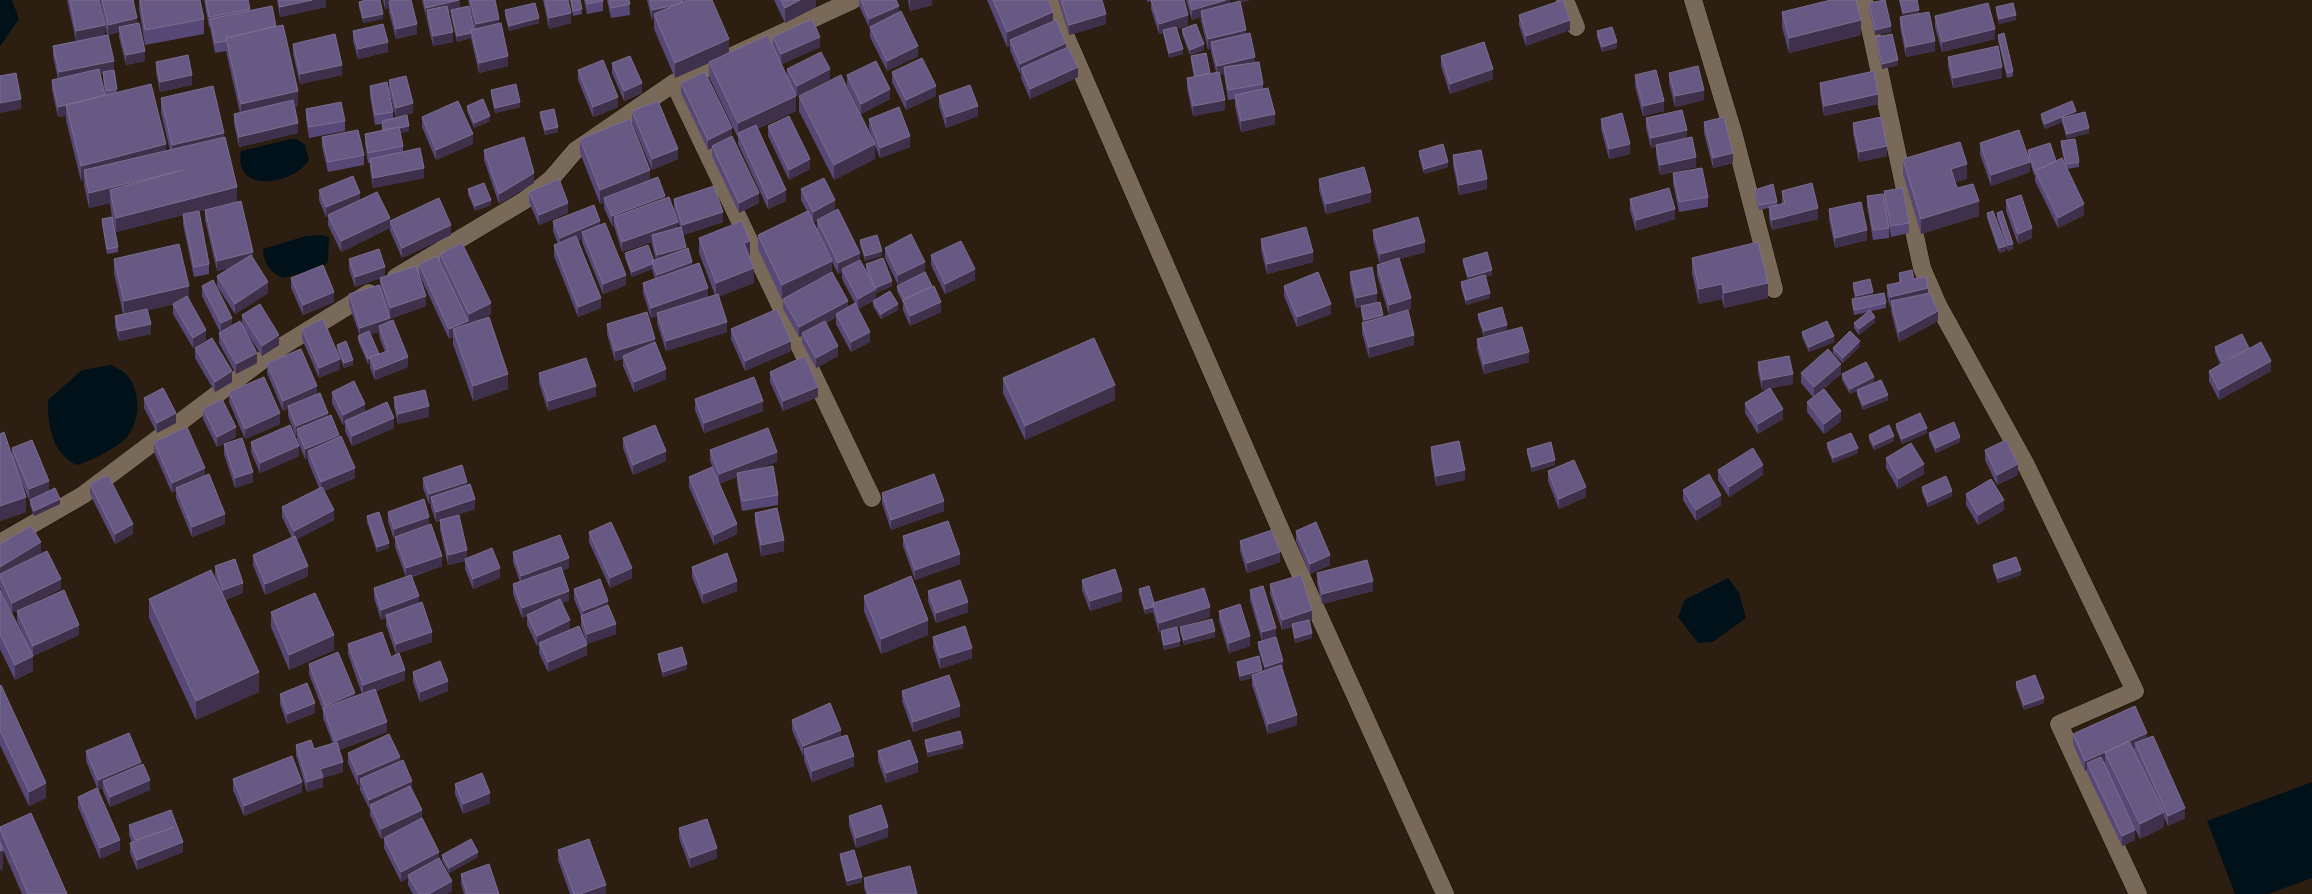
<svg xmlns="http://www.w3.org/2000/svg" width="2312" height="894" font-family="'Varela Round',sans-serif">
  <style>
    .water { fill: #00111a }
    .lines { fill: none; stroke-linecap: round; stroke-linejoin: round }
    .street-casing { stroke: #140900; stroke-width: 19 }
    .street { stroke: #786959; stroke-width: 18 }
    .wall { fill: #574878; fill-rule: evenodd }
    .shaded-wall { fill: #3f304b }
    .building { fill: #675983; stroke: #7c6e90 }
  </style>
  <rect width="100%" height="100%" fill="#2c1f11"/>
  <path class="water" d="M0 0H12L19 19 0 46Z
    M291 139H297L305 145 309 160C293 185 233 195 241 151Z
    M322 235 329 237 328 262 321 268 283 278C270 272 264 264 263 249L306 236Z
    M111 365C115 367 121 370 125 373 143 390 141 426 122 442 109 452 92 460 77 465 53 455 47 424 48 400L82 370Z
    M1728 578 1739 593 1746 618 1713 642 1698 643 1678 617 1685 600Z
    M2312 782V878L2268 894H2235L2207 821Z"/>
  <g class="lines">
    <g class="street-casing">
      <path id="street" d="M1050 0 1289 549 1445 894
        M1565 0 1576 27
        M1693 0 1733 132 1774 289
        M1864 0 1922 268 1938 305 2025 463 2135 691 2059 724 2138 894
        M674 83 872 498
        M396 277 525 200 551 179 575 151 674 83 853 0
        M0 543 83 495 276 350 369 293"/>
    </g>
    <use href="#street" class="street"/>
  </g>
  <path class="wall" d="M67 0H99L105 35 76 41Z
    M100 0H133L145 61 126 65 119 37V32L108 35 117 92 166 151 170 150 161 113V98L224 137 237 202 209 209 253 258 268 293 235 314 217 286V276L230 268 217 271 205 220V210L199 211 209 264V274L194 277 183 224V215L116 232 113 217 118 247V252L107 254 102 224V219L112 217 110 203 89 208 84 185V180L81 181 66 120V116L58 117 52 90V80L58 79 53 56V46L107 35ZM103 73V78L105 95 100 74Z
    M139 0H200L204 19V34L145 45 139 9Z
    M204 0H248L250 11 276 26 298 106 295 107 298 133 239 147 234 124V114L240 113 226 51 215 53 210 27H209Z
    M277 0H326V7L280 17Z
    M383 0H411L417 34 396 39 389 12V8L385 9Z
    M422 0H460V8L474 29H475L468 0H495L499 24 508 66 479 73 471 38 457 42 451 16V12L448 13 453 42 433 46Z
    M543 0H568L571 23 549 29Z
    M570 0H580L582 14 573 16Z
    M584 0H603V11L587 14Z
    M607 0H629L630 15 611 18Z
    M647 0H683V2L729 53 773 45V37L820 47 782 64 787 77V69L830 79 797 96 795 93 796 111 757 129 786 201 768 209 738 144V138L709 77V63L675 78 654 29V20H652Z
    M774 0H816V7L785 23Z
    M859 0H896L899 13 918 56 887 71 870 37V29L859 6Z
    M908 0H932V5L910 11Z
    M987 0H1048L1053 21 1066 48 1078 77 1030 99 1021 78V73L1020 74 1010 50V46L1007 47Z
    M1058 0H1102L1106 24 1069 35Z
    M1147 0H1184L1188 25 1177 29 1183 54 1169 58 1163 33 1159 34 1151 9V1L1147 2Z
    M1186 0H1230V4L1246 34 1263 84V89L1275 124 1241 132 1235 106V99L1228 100 1224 74 1220 75 1225 110 1193 116 1187 88V78L1194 77 1191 61V56L1206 53 1210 74 1216 72 1211 52V49L1208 50 1201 21V17L1192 20Z
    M1899 0H1917L1919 14 1935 51 1906 57 1900 27V17H1903Z
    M359 2 383 19 363 23 359 7Z
    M1869 3 1891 32 1875 35 1869 8Z
    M1996 7 2016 20 1999 24 1996 12Z
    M505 10 539 23 509 31 505 15Z
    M1782 12 1861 35 1789 53 1782 27Z
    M1519 15 1570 30 1526 46 1519 25Z
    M1935 16 1995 39 1942 52 1935 27Z
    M1182 29 1204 50 1190 55 1182 34Z
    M353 31 388 52 358 59 353 41Z
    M1597 31 1617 48 1602 52 1597 37Z
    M1998 35 2013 71V76L2007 78 1998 40Z
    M1876 37 1898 65 1882 69 1876 42Z
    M293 44 342 75 300 84 293 54Z
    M1441 56 1493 79 1450 94 1441 66Z
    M1948 57 2002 78 1953 88 1948 67Z
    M156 62 192 85 160 92 156 72Z
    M612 63 642 93 624 101 612 73Z
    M578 70 618 107 593 117 578 80Z
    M892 72 936 96 906 110 892 82Z
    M1669 73 1704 100 1675 107 1669 83Z
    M847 75 890 99 861 114 847 85Z
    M1635 75 1664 111 1643 116 1635 86Z
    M389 80 413 113 401 116 409 131 400 133 403 146V152L424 178 373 188 370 169V163H368L365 144V134L383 130 382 124 375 125 370 96V86L393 112V118H396L389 90Z
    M681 83 732 136 759 203 739 213 712 156V148L708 150 681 93Z
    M1820 83 1878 104 1824 116 1820 93Z
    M491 90 520 107 495 113 491 95Z
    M799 96 873 139 869 129V119L910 147 880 158 875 146V159L834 180 799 111Z
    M939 96 978 116 946 128 939 106Z
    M467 106 490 121 474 128 467 111Z
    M306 109 345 121V131L309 138 306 119Z
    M632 111 678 159 652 170 632 122Z
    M540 112 558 132 545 135 540 117Z
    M2041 114 2076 115 2089 133 2067 139 2062 122 2045 129 2041 119Z
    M422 117 473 144 436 160 422 127Z
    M1646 118 1687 138 1696 167 1660 175 1656 155V147L1651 148 1646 128Z
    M1601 119 1630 154 1609 159 1601 129Z
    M1704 122 1733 163 1713 168 1704 133Z
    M1853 123 1887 156 1859 162 1853 133Z
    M768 126 810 169 789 180 768 136Z
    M322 137 364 155V165L328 172 322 147Z
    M580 139 650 181 665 199 678 228 680 227 674 209V199L723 222 683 235 686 249 692 266 708 297 715 295 699 253V238L750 256H749L754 283 719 296 727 332 666 351 657 323V316L651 318 643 293V283L655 279 652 269 632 277 625 258V253L654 261 656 260 652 245V242L622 252 614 226H612L604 208V203L600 204 580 153Z
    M2061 141 2079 162V167L2067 169 2084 215 2058 228 2035 181V175H2034L2028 155V150L2065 165 2061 146Z
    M1980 143 2030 172 1991 186 1980 154Z
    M484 150 534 183 499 204 484 160Z
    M1419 151 1448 167 1424 174 1419 156Z
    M1453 155 1487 189 1459 195 1453 165Z
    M1903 159 1967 179 1955 182 1957 188 1979 216 1921 234 1903 174Z
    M1673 173 1708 197V207L1679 212 1673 183Z
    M1319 179 1371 202 1326 214 1319 190Z
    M468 189 491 205 475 211 468 194Z
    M801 189 835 210 817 220 860 260 868 275 866 269V264L892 286 876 293V299L898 310 881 319 873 306V301L858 309 842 279V272L838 274 817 230 832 272 848 307 870 342 851 352 836 324V317L826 323 838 356 816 368 802 343V336L799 337 783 309V299L782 300 758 249V235L807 211 801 200ZM817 220V230L813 222Z
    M319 190 390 228 341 252 328 225V216L326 217 319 200Z
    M1755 190 1777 202V205L1782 204V191L1818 219 1772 230 1769 218V208L1759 210 1755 195Z
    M1884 191 1909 223V233L1891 237 1887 215 1889 228V238L1873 240 1867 206V196L1884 200Z
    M529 192 568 213 539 225 529 202Z
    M1630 199 1675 219 1636 231 1630 210Z
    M2006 200 2032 238 2018 244 2006 211Z
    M1829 209 1867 240 1835 248 1829 219Z
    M1987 213 2006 251 1999 253 1987 218Z
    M1997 213 2013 249 2008 251 1997 218Z
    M390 221 451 235 402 258 390 231Z
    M553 221 600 224 626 285 603 294 582 242V239L578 241 601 308 578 317 554 256V245L558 244 553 231Z
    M1373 230 1425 252 1399 259 1411 309 1389 315 1377 275V265L1380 264 1373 240Z
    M1261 239 1313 262 1267 274 1261 250Z
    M860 240 882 256 865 261 860 245Z
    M885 248 925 272 898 285 885 258Z
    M440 254 491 314 474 322 508 389 473 401 453 344V337L449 339 419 274V264L440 262ZM462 308 469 323 468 324Z
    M931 255 975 280 945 294 931 265Z
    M1692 258 1768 298 1724 308 1722 299 1699 304 1692 273Z
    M114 259 189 299 206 340 193 348 173 314V304L148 310 151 334 119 341 115 326V316L123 314 114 273Z
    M349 259 385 277 426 306 390 319 384 300 390 322 408 367 375 380 370 368V363L368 364 358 341V336H360L349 305V294L380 288V278L355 287 349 269ZM379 332V336L385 352 379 354 370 334Z
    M1463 259 1492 275 1486 277 1490 298 1466 305 1461 287V282L1468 280 1463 264Z
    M1350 272 1377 302 1383 317 1414 345 1369 358 1362 333V323L1363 322 1361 311V307L1356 308 1350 282Z
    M1899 273 1914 279 1928 294 1938 321 1899 342 1891 311V307H1890L1887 295V285L1899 283Z
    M291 278 334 302 303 315 291 288Z
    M1853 283 1886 303V308L1871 311 1875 322 1859 335 1854 328V323L1868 312 1854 315 1852 304V299H1855L1853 288Z
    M202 286 232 325 242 324V315L279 345 262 356 246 332 257 363 236 374 219 343V333L220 332 202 296Z
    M897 286 941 312 910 326 903 310V303L897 291Z
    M1284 286 1331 314 1297 327 1284 296Z
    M1478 314 1507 330 1484 337 1478 319Z
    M607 324 655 343 666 379 634 392 623 366V359L615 361 607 334Z
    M302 329 340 369 319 378 302 339Z
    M731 329 791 351 745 371 731 339Z
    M1802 332 1834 342 1809 352 1802 337Z
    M1477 339 1529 362 1484 374 1477 349Z
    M337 345 353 365 344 368 337 350Z
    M1860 346 1843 363 1833 353V348Z
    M2215 347 2271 371 2219 400 2209 381V371L2220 364 2215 352Z
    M195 348 232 382 215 392 195 358Z
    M1758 362 1793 384 1771 388 1783 419 1758 434 1745 413V403L1769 389 1762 390 1758 372Z
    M267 363 317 394 339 437 355 478 324 491 334 520 296 539 308 576 265 595 253 565V555L292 538 282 517V507L319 488 308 461V458L305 459 297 439V435L296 436 288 416V409L283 411 267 373Z
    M770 372 818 397 783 411 770 382Z
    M539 373 596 396 548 411 539 383Z
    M1801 373 1841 374 1821 391 1841 421 1824 434 1807 412V402L1813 397 1801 383Z
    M1842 374 1874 382 1867 386 1888 400 1863 410 1857 395V391L1850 394 1842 380Z
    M1003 378 1115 400 1025 440 1003 393Z
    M229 392 280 424 245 439 229 402Z
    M332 392 365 412 394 428 352 446 345 431V424L343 425 332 403Z
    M394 397 429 417 398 424 394 407Z
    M144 398 176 423 157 433 144 408Z
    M695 399 763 411 704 433 695 410Z
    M203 409 236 437 217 447 203 419Z
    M1896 424 1927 433 1902 444 1896 429Z
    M1929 433 1960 442 1936 453 1929 438Z
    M0 434 12 455V448L49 491 29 500 17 471 26 512 0 521Z
    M1869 435 1894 441 1874 450 1869 440Z
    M623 438 666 461 633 475 623 448Z
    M154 442 205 476 225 524 192 537 176 498V491L172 493 154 452Z
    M251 442 299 456 260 473 251 452Z
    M1827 443 1858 453 1833 463 1827 448Z
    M224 444 253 482 235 488 224 454Z
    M1431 447 1465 480 1436 486 1431 457Z
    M1527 449 1555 465 1532 472 1527 454Z
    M710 450 777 462 760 468 778 495V505L742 511 737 483V477L719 484 737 534 714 545 689 487V477L716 478 710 460Z
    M1985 450 2018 475 1997 485 1985 460Z
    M1886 458 1924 474 1898 489 1886 468Z
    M1718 470 1763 475 1729 497 1718 480Z
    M1548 471 1586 497 1559 509 1548 481Z
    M423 478 467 485 475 509 454 516 467 558 500 578 473 589 465 569V561L448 565 440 530V521L436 522 431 507V504H429L423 488Z
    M90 484 133 534 115 544 90 494Z
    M1922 487 1952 496 1928 507 1922 492Z
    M1683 490 1721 505 1696 521 1683 500Z
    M882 493 944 511 891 530 882 503Z
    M1966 494 2004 510 1978 525 1966 505Z
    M30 500 60 504 34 516 30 505Z
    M388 512 429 525 442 566 412 577 419 604 432 642 399 653 405 680 376 691 387 732 339 750 343 772 323 778V787L307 792 296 755V745L314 749 333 744 323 718V711L309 674V664L355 696 362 694 348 654V644L391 657 396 654 386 625V618L381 620 374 598V588L406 577 395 547V539H394L388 522Z
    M755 513 784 551 761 556 755 523Z
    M367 516 389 548 377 552 367 522Z
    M1296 531 1330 565 1310 574 1296 541Z
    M589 532 632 578 610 588 589 542Z
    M903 536 960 564 915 580 903 546Z
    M1240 541 1280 562 1247 573 1240 551Z
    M0 544 41 553 29 560 61 589 12 613 0 588Z
    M513 552 569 568 562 571 569 601 562 603 570 630 587 655 548 672 539 653V645L537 646 527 625V616L522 618 513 594V584L520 582 513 562Z
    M1993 565 2021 575 1998 583 1993 570Z
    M215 566 243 593 225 600 259 692 196 720 149 618V599L219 587 215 576Z
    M692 567 737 591 703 604 692 577Z
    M1317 573 1373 591 1322 604 1317 583Z
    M1082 580 1122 601 1090 611 1082 590Z
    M1270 584 1312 620 1309 621 1312 638 1295 643 1292 627 1282 630 1270 594Z
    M574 589 608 605 616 634 587 644 581 626V616L574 599Z
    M1139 589 1154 603 1210 617 1175 628 1180 646 1164 650 1161 637V632L1159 633 1153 612 1145 614 1139 594Z
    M0 590 29 649 17 621V611L79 635 33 656V671L15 680 0 649Z
    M1250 590 1276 637 1283 666 1282 667 1297 725 1268 734 1252 685V678L1240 681 1237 667V662L1262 672 1265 671 1258 648V642L1262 641 1250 600Z
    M928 591 968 612 936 623 928 601Z
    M864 596 928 635 881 654 864 611Z
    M1219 611 1250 646 1229 653 1219 621Z
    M271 612 334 650 289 670 271 627Z
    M1180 627 1215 637 1184 645 1180 632Z
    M933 637 972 658 940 669 933 647Z
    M658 654 687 669 663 677 658 659Z
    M413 672 448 691 420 702 413 682Z
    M2016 682 2044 703 2024 710 2016 688Z
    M0 686 46 798 29 806 0 745Z
    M902 691 960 716 913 732 902 701Z
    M280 694 315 713 287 724 280 704Z
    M792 720 841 737 854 766 812 782 804 760V756H803L792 730Z
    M2073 734 2147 738 2185 818 2168 826 2164 817V827L2140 839 2122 802 2135 840 2122 846 2087 773V770L2085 771 2073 744Z
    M925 740 963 748 928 757 925 745Z
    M86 751 141 765 150 790 110 807 103 791V788L98 790 86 761Z
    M878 751 918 772 886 783 878 761Z
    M348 753 400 761 412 790 422 818 439 858 452 891 447 894H413L408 885V878L401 882 384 848V838L388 836 381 839 370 815V810L360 790V785L358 786 348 763Z
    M233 779 302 792 244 816 233 790Z
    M455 784 490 803 463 814 455 794Z
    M78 797 120 850 100 859 78 807Z
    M849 816 888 837 856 848 849 826Z
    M129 825 183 852 137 870 130 853V843H132L129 835Z
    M0 827 67 894H22L3 850V869L0 870Z
    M679 828 717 858 690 868 679 838Z
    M558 850 606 894H570L558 860Z
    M840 854 862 882 847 886 840 859Z
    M442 855 478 857 449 873 442 860Z
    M461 874 499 894H464L461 884Z
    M864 878 917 894H866L864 888Z"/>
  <path class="shaded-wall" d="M312 0H326V7L280 17V7Z
    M385 0H407L389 1V8L385 9Z
    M459 0H460V10L428 17 427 10V18H426V8Z
    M800 0H816V7L785 23V8Z
    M910 0H932V5L910 11Z
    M1226 0H1230V9L1201 11V17L1192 20V10Z
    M1240 0H1251L1240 3Z
    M684 3 654 14V20H652V10Z
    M899 6V16L870 27 869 29V19Z
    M1919 10V15L1903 18V13Z
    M1053 12V27L1010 40V46L1007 47V32Z
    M571 13V23L549 29V18Z
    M383 14V19L363 23V18Z
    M1106 14V24L1069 35V25Z
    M1188 15V25L1164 33 1163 30V33L1159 34V24Z
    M2016 15V20L1999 24V19Z
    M137 18V28L119 27V32L108 35V25Z
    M539 18V23L509 31V26Z
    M499 19V29L476 35V24Z
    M1570 20V30L1526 46V36Z
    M1861 20V35L1789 53V38Z
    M417 24V34L396 39V29Z
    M105 25V35L76 41V31Z
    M1891 26V32L1875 35V30Z
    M1995 29V39L1942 52V42Z
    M1246 30V40L1211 42V49L1208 50V39Z
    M453 32V42L433 46V36Z
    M471 33V38L457 42V36Z
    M820 37V47L781 64V54Z
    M729 39V54L675 78V63Z
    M1935 41V51L1906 57V47Z
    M388 42V52L358 59V49Z
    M1617 42V48L1602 52V47Z
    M1066 43V53L1021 68V73L1020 74V64Z
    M1204 44V50L1190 55V50Z
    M918 46V56L887 71V61Z
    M1183 49V54L1169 58V53Z
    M145 51V61L126 65V55Z
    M508 56V66L479 73V63Z
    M1255 57V67H1224V74L1217 76V66Z
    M1898 60V65L1882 69V64Z
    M114 61V71L59 82V72Z
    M342 65V75L300 84V74Z
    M1078 67V77L1030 99V89Z
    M2002 67V78L1953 88V78Z
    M830 69V79L797 96V86Z
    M1493 69V79L1450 94V84Z
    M192 75V85L160 92V82Z
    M642 83V93L624 101V91Z
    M936 86V96L906 110V100Z
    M890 89V99L861 114V104Z
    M1704 90V100L1675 107V96Z
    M298 91V106L241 119V104Z
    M1878 94V104L1824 116V106Z
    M796 96V111L739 137 738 133V138V123Z
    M618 97V107L593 117V107Z
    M21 99V109L0 113V103Z
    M1225 100V110L1193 116V106Z
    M1664 101V111L1643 116V106Z
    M520 102V107L495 113V108Z
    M413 103V113L396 118V108Z
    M66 105V116L58 117V107Z
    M978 106V116L946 128V117Z
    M2076 111V116L2062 118V122L2045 129V124Z
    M1275 114V124L1241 132V121Z
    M490 116V121L474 128V123Z
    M298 123V133L239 147V137Z
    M409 126V131L384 137V132Z
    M558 127V132L545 135V130Z
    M732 128V138L712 146V148L708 150V140Z
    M2089 128V133L2067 139V134Z
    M1687 130V141L1656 145V147L1651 148V138Z
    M224 133V148L172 160V145Z
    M473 134V144L436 160V150Z
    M910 136V147L880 158V148Z
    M166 144V159L84 170V180L81 181V166Z
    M875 144V159L834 180V165Z
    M1630 144V154L1609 159V149Z
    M1887 146V156L1859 162V152Z
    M678 149V159L652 170V159Z
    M1733 153V163L1713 168V158Z
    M1696 157V167L1660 175V165Z
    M810 159V169L789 180V170Z
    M1448 162V167L1424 174V169Z
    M2030 162V172L1991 186V175Z
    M1967 164V179L1951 183V169Z
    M424 168V178L373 188V178Z
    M183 170 110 190V203L89 208V193Z
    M650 170V184L604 198V203L600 204V190Z
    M534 173V183L499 204V194Z
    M1487 179V189L1459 195V185Z
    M237 187V202L116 232V218Z
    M786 190V201L768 209V199Z
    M1371 192V202L1326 214V204Z
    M360 193V203L326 217V207Z
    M759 193V203L739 213V203Z
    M665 196V206L614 217V226H612V216Z
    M491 200V205L475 211V206Z
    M835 200V210L813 222V212Z
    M1979 201V216L1921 234V219Z
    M568 203V213L539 225V215Z
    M2084 204V215L2058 228V218Z
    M1818 208V219L1772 230V220Z
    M1675 209V219L1636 231V220Z
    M723 212V222L682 235V225Z
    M390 218V228L341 252V241Z
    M600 221V232H582V239L560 248V238Z
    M678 222V232L652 235V242L622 252V242Z
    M451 225V235L402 258V248Z
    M2032 228V238L2018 244V234Z
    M1867 230V240L1835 248V238Z
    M750 241V256L744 258V243Z
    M1425 242V252L1380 265V254Z
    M2013 244V249L2008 251V245Z
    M2006 246V251L1999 253V248Z
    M686 247V257L657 265V255Z
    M882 251V256L865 261V256Z
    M253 252V262L217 271V261Z
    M1313 252V262L1267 274V264Z
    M860 253V263L842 269V272L838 274V263Z
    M832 261V276L782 300V285Z
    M692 262V272L657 285V275Z
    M925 262V272L898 285V275Z
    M652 264V269L632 277V272Z
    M385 267V277L355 287V277Z
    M754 268V283L716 298V283Z
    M975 269V280L945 294V284Z
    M1492 270V275L1468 282V277Z
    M626 275V285L603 294V284Z
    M892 281V286L876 293V299L858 309V299L875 288Z
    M268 282V293L235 314V304Z
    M1768 283V298L1724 308V293Z
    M1722 284V299L1699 304V289Z
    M189 286V301L124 316V301Z
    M708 288V298L657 313V316L651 318V308Z
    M1928 288V298L1891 301V307H1890V297Z
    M334 292V302L303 315V305Z
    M1873 292V297L1856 301V296Z
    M1377 293V303L1356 308V298Z
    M1490 293V298L1466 305V300Z
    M426 296V306L390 319V308Z
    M601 298V308L578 317V307Z
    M1411 298V309L1389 315V305Z
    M848 301V311L836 314V317L803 335 802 333V336L799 337V327Z
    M941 302V312L910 326V316Z
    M491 303V314L469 324V314Z
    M898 304V310L881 319V314Z
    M1331 304V314L1297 327V317Z
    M1938 311V321L1899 342V332Z
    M1383 315V320L1364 325V320Z
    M1875 317V322L1859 335V329Z
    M232 318V328L221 334V323Z
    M390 318V328L379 326V332L360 338V328Z
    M468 321V331L453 329V337L449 339V329Z
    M727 322V332L666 351V341Z
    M151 324V334L119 341V331Z
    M1507 325V330L1484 337V331Z
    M206 330V340L193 348V338Z
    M870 332V342L851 352V342Z
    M279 335V345L262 356V346Z
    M1414 335V345L1369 358V347Z
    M1834 336V342L1809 352V347Z
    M655 339V349L623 356V359L615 361V351Z
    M791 341V351L745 371V361Z
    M1860 341V346L1843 363V358Z
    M838 346V356L816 368V358Z
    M2249 348 2222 367V362Z
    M1529 352V362L1484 374V364Z
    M257 353V363L236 374V364Z
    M408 357V367L375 380V370Z
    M370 358V363L368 364V359Z
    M340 359V369L319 378V368Z
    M353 360V365L344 368V363Z
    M2271 361V371L2219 400V390Z
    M1841 364V374L1814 397V387Z
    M666 369V379L634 392V382Z
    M232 371V382L215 392V382Z
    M508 374V389L473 401V386Z
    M1793 374V384L1762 390V380Z
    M1874 377V382L1850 394V389Z
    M1115 385V400L1025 440V426Z
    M317 386V397L288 406V409L283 411V401Z
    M596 386V396L548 411V401Z
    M818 387V397L783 411V401Z
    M1888 395V400L1863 410V405Z
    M763 401V411L704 433V423Z
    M365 404V414L345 421V424L343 425V415Z
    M429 406V417L398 424V414Z
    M1783 409V419L1758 434V424Z
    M1841 411V421L1824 434V424Z
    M176 413V423L157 433V423Z
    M280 413V424L245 439V429Z
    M328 413V423L297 429V435L296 436V426Z
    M394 418V428L352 446V436Z
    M236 427V437L217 447V437Z
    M1927 428V433L1902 444V439Z
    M339 435V445L308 451V458L305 459V449Z
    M1894 436V441L1874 450V445Z
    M1960 437V442L1936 453V448Z
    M299 446V456L260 473V463Z
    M1858 448V453L1833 463V458Z
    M666 451V461L633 475V465Z
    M777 452V462L737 477V473V477L719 484V474Z
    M1555 460V465L1532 472V467Z
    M1924 464V474L1898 489V479Z
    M2018 464V475L1997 485V475Z
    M1763 465V475L1729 497V487Z
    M205 468V478L176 488V491L172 493V483Z
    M355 468V478L321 492V482Z
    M1465 470V480L1436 486V476Z
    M253 472V482L235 488V478Z
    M49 481V491L29 500V489Z
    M467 482V492L431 497V504H429V494Z
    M1586 487V497L1559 509V499Z
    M1952 491V496L1928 507V502Z
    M1721 495V505L1696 521V510Z
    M26 497V512L0 521V506Z
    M60 499V504L34 516V511Z
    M475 499V509L436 522V512Z
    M2004 500V510L1978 525V515Z
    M944 501V511L891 530V520Z
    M334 510V520L294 541V531Z
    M225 514V524L192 537V527Z
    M429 517V527L395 537V539H394V529Z
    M133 524V534L115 544V534Z
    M737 524V534L714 545V535Z
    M784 540V551L761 556V545Z
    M41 542V553L0 577V567Z
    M389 543V548L377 552V547Z
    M467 550V560L448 565V555Z
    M1280 552V562L1247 573V563Z
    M960 554V564L915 580V570Z
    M1330 555V565L1310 574V564Z
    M442 556V566L406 578V568Z
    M569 558V568L521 586V576Z
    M308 566V576L265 595V584Z
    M500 568V578L473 589V579Z
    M632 568V578L610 588V578Z
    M2021 570V575L1998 583V578Z
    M61 579V589L12 613V603Z
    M737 581V591L703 604V594Z
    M1373 581V591L1322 604V594Z
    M243 583V593L223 600V590Z
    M569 591V601L522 618V608Z
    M1122 591V601L1090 611V601Z
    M419 596V606L386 615V618L381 620V610Z
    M608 601V612L583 621V611Z
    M968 602V612L936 623V613Z
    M1153 607V612L1145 614V609Z
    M1210 607V617L1159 633V623Z
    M1312 610V620L1292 627V624V627L1282 630V620Z
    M570 620V630L539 643V645L537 646V636Z
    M928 620V635L881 654V639Z
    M616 624V634L587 644V634Z
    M79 625V635L33 656V646Z
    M1276 628V638L1262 642V632Z
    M1215 631V637L1184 645V640Z
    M432 632V642L396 654V644Z
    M1312 633V638L1295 643V638Z
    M334 635V650L289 670V655Z
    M1250 636V646L1229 653V643Z
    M1180 641V646L1164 650V645Z
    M587 645V655L548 672V662Z
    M972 648V658L940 669V658Z
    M33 656V671L15 680V665Z
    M1283 661V666L1265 672V667Z
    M687 664V669L663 677V672Z
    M405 670V680L363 695V685Z
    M1262 670V675H1252V678L1240 681V676Z
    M259 672V692L196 720V701Z
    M448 681V691L420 702V692Z
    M355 693V704L325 714V706Z
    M2044 698V703L2024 710V705Z
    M315 703V713L287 724V714Z
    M960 706V716L913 732V722Z
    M1297 715V725L1268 734V724Z
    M387 722V732L335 751V741Z
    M841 730V740L804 749V756H803V746Z
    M2147 733V743H2135V748L2109 760 2105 753V762L2090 768 2087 763V770L2085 771V761Z
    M963 743V748L928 757V752Z
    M854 756V766L812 782V771Z
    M400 757V767L360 779V785L358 786V775Z
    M141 762V772L103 781V788L98 790V780Z
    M343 762V772L323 778V787L307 792V782L320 769Z
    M918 762V772L886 783V773Z
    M150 780V790L110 807V797Z
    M412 781V791L370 805 369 811V800Z
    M302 782V792L244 816V806Z
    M46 783V798L29 806V792Z
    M490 793V803L463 814V804Z
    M2185 808V818L2168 826V816Z
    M422 810V820L381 839V829Z
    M2164 812V827L2140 839V824Z
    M174 827 135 850V840Z
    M888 827V837L856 848V838Z
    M2135 830V840L2122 846V836Z
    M120 840V850L100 859V848Z
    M183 842V852L137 870V860Z
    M717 848V858L690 868V858Z
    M3 850V869L0 870V851Z
    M439 852V862L408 875V878L401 882V872Z
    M478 852V857L449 873V868Z
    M862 877V882L847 886V881Z
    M452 881V891L447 894H429Z
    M606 885V894H580Z"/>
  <path class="building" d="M70 0H99L105 25 76 31Z
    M102 0H133L137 18 108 25Z
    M140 0H200L204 19 145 30Z
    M206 0H248L250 9 209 17Z
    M279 0H312L280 7Z
    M366 0H380L383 14 363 18 359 2Z
    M395 0H411L417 24 396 29 389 1Z
    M424 0H459L426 8Z
    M470 0H495L499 19 476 24Z
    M545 0H568L571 13 549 18Z
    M571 0H580L582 9 573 11Z
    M586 0H603V1L587 4Z
    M609 0H629L630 4 611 8Z
    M650 0H683V2L675 5 652 10Z
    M687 0H712L729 39 675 63 654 14Z
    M781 0H800L785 8Z
    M861 0H896L899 6 869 19Z
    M993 0H1048L1053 12 1007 32Z
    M1061 0H1102L1106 14 1069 25Z
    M1151 0H1184L1188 15 1159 24Z
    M1189 0H1226L1192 10Z
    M1562 0H1563L1570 20 1526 36 1519 15Z
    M1831 0H1856L1861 20 1789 38 1782 12Z
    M1885 0 1891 26 1875 30 1869 3Z
    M1900 0H1917L1919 10 1903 13Z
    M1240 1 1246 30 1208 39 1201 11Z
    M535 3 539 18 509 26 505 10Z
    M1988 3 1995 29 1942 42 1935 16Z
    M2013 3 2016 15 1999 19 1996 7Z
    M272 6 276 26 226 38V41L215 43 210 19Z
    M447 6 453 32 433 36 427 10Z
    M469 6 474 29 471 30V33L457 36 451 10Z
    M901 11 918 46 887 61 870 27Z
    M1929 12 1935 41 1906 47 1900 17Z
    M812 19 820 37 781 54 773 37Z
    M1056 20 1066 43 1020 64 1010 40Z
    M139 23 145 51 126 55 119 27Z
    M501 23 508 56 479 63 471 30Z
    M383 24 388 42 358 49 353 31Z
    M1196 24 1204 44 1190 50 1182 29Z
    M283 25 298 91 241 104 226 38Z
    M1176 27 1183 49 1169 53 1163 30Z
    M1612 27 1617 42 1602 47 1597 31Z
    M1250 33 1255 57 1217 66 1211 42Z
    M2004 33 2013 71 2007 73 1998 35Z
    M335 34 342 65 300 74 293 44Z
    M1892 34 1898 60 1882 64 1876 37Z
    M108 35 114 61 59 72 53 46Z
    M768 35 796 96 738 123 709 62Z
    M1484 42 1493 69 1450 84 1441 56Z
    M1998 46 2002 67 1953 78 1948 57Z
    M1068 47 1078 67 1030 89 1021 68Z
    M821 52 830 69 797 86 787 69Z
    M1206 53 1210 73 1195 76 1191 56Z
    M188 55 192 75 160 82 156 62Z
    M630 56 642 83 624 91 612 63Z
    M922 58 936 86 906 100 892 72Z
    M603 60 618 97 593 107 578 70Z
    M876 61 890 89 861 104 847 75Z
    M1259 62 1263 84 1228 90 1224 67Z
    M1698 66 1704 90 1675 96 1669 73Z
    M99 69 105 95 58 107 52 80Z
    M114 70 117 89 106 91 103 72Z
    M1656 70 1664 101 1643 106 1635 75Z
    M1874 71 1878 94 1824 106 1820 83Z
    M705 72 732 128 708 140 681 83Z
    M1219 72 1225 100 1193 106 1187 78Z
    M16 73 21 99 0 103V76Z
    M841 75 875 144 834 165 799 96Z
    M406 76 413 103 396 108 389 80Z
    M387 82 393 112 375 115 370 86Z
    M151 84 166 144 81 166 66 105Z
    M516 84 520 102 495 108 491 90Z
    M970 85 978 106 946 117 939 96Z
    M213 86 224 133 172 145 161 98Z
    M1268 88 1275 114 1241 121 1235 95Z
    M483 99 490 116 474 123 467 106Z
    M293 100 298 123 239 137 234 114Z
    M458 101 473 134 436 150 422 117Z
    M658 101 678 149 652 159 632 111Z
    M2072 101 2076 111 2045 124 2041 114Z
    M341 102 345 121 309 127 306 109Z
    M899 107 910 136 880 148 869 119Z
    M554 109 558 127 545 130 540 112Z
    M1682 110 1687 130 1651 138 1646 118Z
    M2085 112 2089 128 2067 134 2062 118Z
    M1622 113 1630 144 1609 149 1601 119Z
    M407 115 409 126 399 128V127L383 130 382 121Z
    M789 116 810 159 789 170 768 126Z
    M1724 117 1733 153 1713 158 1704 122Z
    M1881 117 1887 146 1859 152 1853 123Z
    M630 119 650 170 600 190 580 139Z
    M756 125 786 190 768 199 738 133Z
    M399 127 403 146 368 153 365 134Z
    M358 130 364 155 328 162 322 137Z
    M2019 130 2030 162 1991 175 1980 143Z
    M732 136 759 193 739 203 712 146Z
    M225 137 237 187 116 218 110 190 183 170 89 193 84 170Z
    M524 137 534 173 499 194 484 150Z
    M1692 137 1696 157 1660 165 1656 145Z
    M2075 139 2079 162 2066 164 2061 141Z
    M1960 142 1967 164 1951 169 1957 188 1973 184 1979 201 1921 219 1903 159Z
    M2050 143 2056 161 2044 167 2034 170 2028 150Z
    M1443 144 1448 162 1424 169 1419 151Z
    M420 148 424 168 373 178 370 159Z
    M1481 150 1487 179 1459 185 1453 155Z
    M2062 158 2084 204 2058 218 2035 171Z
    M1364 167 1371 192 1326 204 1319 179Z
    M1702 168 1708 197 1679 202 1673 173Z
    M353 176 360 193 326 207 319 190Z
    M658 177 665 196 612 216 604 198Z
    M824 178 835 200 813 212 801 189Z
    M559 179 568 203 539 215 529 192Z
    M484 183 491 200 475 206 468 189Z
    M1812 183 1818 208 1772 220 1769 207 1785 203 1782 191Z
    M1773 184 1777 202 1759 205 1755 190Z
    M714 186 723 212 682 225 674 199Z
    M1669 188 1675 209 1636 220 1630 199Z
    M1903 188 1909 223 1891 226 1884 191Z
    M377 192 390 218 341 241 328 215Z
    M1883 194 1889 228 1873 230 1867 196Z
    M2021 195 2032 228 2018 234 2006 200Z
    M669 197 678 222 622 242 614 217Z
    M439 198 451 225 402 248 390 221Z
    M241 201 253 252 217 261 205 210Z
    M1861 202 1867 230 1835 238 1829 209Z
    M594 205 600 221 560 238 553 221Z
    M838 209 860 253 838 263 817 220Z
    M199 211 209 264 194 267 183 214Z
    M808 211 832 261 782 285 758 235Z
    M1993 211 2006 246 1999 248 1987 213Z
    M2002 211 2013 244 2008 245 1997 213Z
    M112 217 118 247 107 249 102 219Z
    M1418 217 1425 242 1380 254 1373 230Z
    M742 221 750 241 744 243 754 268 716 283 699 238Z
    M605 223 626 275 603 284 582 232Z
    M681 227 686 247 657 255 652 235Z
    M1306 227 1313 252 1267 264 1261 239Z
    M911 234 925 262 898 275 885 248Z
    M877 235 882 251 865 256 860 240Z
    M576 236 601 298 578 307 554 245Z
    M961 241 975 269 945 284 931 255Z
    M1758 242 1768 283 1724 293 1722 284 1699 289 1692 258Z
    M462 243 491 303 469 314 440 254Z
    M179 244 189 286 124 301 114 259Z
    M648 245 654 261H652V264L632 272 625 253Z
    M688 248 692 262 657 275 652 261Z
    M379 249 385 267 355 277 349 259Z
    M1487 252 1492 270 1468 277 1463 259Z
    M251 255 268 282 235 304 217 276Z
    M437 256 468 321 449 329 419 264Z
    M883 258 892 281 875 288 866 264Z
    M1399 258 1411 298 1389 305 1377 265Z
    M860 260 876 289 858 299 842 269Z
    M699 263 708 288 651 308 643 283Z
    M323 265 334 292 303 305 291 278Z
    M416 266 426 296 390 308 380 278Z
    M1372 267 1377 293 1356 298 1350 272Z
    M1912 270 1914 279 1926 276 1928 288 1890 297 1887 285 1901 282 1899 273Z
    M832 272 848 301 799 327 783 299Z
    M925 272 932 286 904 299 897 286Z
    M1318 272 1331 304 1297 317 1284 286Z
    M1485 275 1490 293 1466 300 1461 282Z
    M1870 279 1873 292 1856 296 1853 283Z
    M213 280 232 318 221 323 202 286Z
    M379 285 390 318 360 328 349 294Z
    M934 286 941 302 910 316 903 300Z
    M890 291 898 304 881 314 873 301Z
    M1884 293 1886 303 1854 310 1852 299Z
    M1930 293 1938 311 1899 332 1891 301Z
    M718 294 727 322 666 341 657 313Z
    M187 296 206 330 193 338 173 304Z
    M1380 302 1383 315 1364 320 1361 306Z
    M855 303 870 332 851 342 836 314Z
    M260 304 279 335 262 346 242 315Z
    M1502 307 1507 325 1484 331 1478 314Z
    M147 309 151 324 119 331 115 316Z
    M777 309 791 341 745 361 731 329Z
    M1408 310 1414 335 1369 347 1362 323Z
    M1870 310 1875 317 1859 329 1854 323Z
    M647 312 655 339 615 351 607 324Z
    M489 317 508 374 473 386 453 329Z
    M323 319 340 359 319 368 302 329Z
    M393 320 408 357 375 370 370 357 388 351 379 326Z
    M240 321 257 353 236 364 219 333Z
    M825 321 838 346 816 358 802 333Z
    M1827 321 1834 336 1809 347 1802 332Z
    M1522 327 1529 352 1484 364 1477 339Z
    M369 331 379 354 370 357 371 358 368 359 358 336Z
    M1850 331 1860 341 1843 358 1833 348Z
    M2242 334 2249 348 2222 362 2215 347Z
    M212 338 232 371 215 382 195 348Z
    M1094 338 1115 385 1025 426 1003 378Z
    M346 341 353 360 344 363 337 345Z
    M655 342 666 369 634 382 623 356Z
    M2261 342 2271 361 2219 390 2209 371Z
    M301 349 317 386 283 401 267 363Z
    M1828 349 1841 364 1814 387 1801 373Z
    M805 356 818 387 783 401 770 372Z
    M1789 356 1793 374 1762 380 1758 362Z
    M586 358 596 386 548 401 539 373Z
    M1866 362 1874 377 1850 389 1842 374Z
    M264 377 280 413 245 429 229 392Z
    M754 377 763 401 704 423 695 399Z
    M1881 380 1888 395 1863 405 1857 390Z
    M354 381 365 404 343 415 332 392Z
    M163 388 176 413 157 423 144 398Z
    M1770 388 1783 409 1758 424 1745 403Z
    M1824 389 1841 411 1824 424 1807 402Z
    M425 390 429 406 398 414 394 397Z
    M320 393 328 413 296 426 288 406Z
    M222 399 236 427 217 437 203 409Z
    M387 402 394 418 352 436 345 421Z
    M1920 413 1927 428 1902 439 1896 424Z
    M331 415 339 435 305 449 297 429Z
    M1954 422 1960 437 1936 448 1929 433Z
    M290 425 299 446 260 463 251 442Z
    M655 425 666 451 633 465 623 438Z
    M1889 425 1894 436 1874 445 1869 435Z
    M187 427 205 468 172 483 154 442Z
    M768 428 777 452 719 474 710 450Z
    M4 432 26 497 0 506V434Z
    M1851 433 1858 448 1833 458 1827 443Z
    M341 436 355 468 321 482 308 451Z
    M242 438 253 472 235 478 224 444Z
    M32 440 49 481 29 489 12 448Z
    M2006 440 2018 464 1997 475 1985 450Z
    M1459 441 1465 470 1436 476 1431 447Z
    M1551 442 1555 460 1532 467 1527 449Z
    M1911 443 1924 464 1898 479 1886 458Z
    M1753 448 1763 465 1729 487 1718 470Z
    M1574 460 1586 487 1559 499 1548 471Z
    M462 465 467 482 429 494 423 478Z
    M773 466 778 495 742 501 737 473Z
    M712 467 737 524 714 535 689 477Z
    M209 474 225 514 192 527 176 488Z
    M934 474 944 501 891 520 882 493Z
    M1709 474 1721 495 1696 510 1683 490Z
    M108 475 133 524 115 534 90 484Z
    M1946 476 1952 491 1928 502 1922 487Z
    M1991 479 2004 500 1978 515 1966 494Z
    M470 484 475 499 436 512 431 497Z
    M322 487 334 510 294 531 282 507Z
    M55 488 60 499 34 511 30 500Z
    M424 499 429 517 394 529 388 512Z
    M777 508 784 540 761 545 755 513Z
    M379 512 389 543 377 547 367 516Z
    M459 515 467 550 448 555 440 520Z
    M948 521 960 554 915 570 903 536Z
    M611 522 632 568 610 578 589 532Z
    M1316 522 1330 555 1310 564 1296 531Z
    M431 524 442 556 406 568 395 537Z
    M31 526 41 542 0 567V544Z
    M1272 530 1280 552 1247 563 1240 541Z
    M560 535 569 558 521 576 513 552Z
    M295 536 308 566 265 584 253 555Z
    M492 548 500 568 473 579 465 559Z
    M47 551 61 579 12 603 0 577V574Z
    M727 553 737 581 703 594 692 567Z
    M2016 557 2021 570 1998 578 1993 565Z
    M235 559 243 583 223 590 215 566Z
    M1367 560 1373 581 1322 594 1317 573Z
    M561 567 569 591 522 608 513 584Z
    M1115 569 1122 591 1090 601 1082 580Z
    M211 570 259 672 196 701 149 599Z
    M411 575 419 596 381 610 374 588Z
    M1301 575 1312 610 1282 620 1270 584Z
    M911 576 928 620 881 639 864 596Z
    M600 579 608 601 583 611 574 589Z
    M960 580 968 602 936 613 928 591Z
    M1149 586 1154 603H1153V607L1145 609 1139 589Z
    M1263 586 1276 628 1262 632 1250 590Z
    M1204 588 1210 607 1159 623 1153 603Z
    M0 590 33 656 15 665 0 634Z
    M64 590 79 625 33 646 17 611Z
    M315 593 334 635 289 655 271 612Z
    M560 599 570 620 537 636 527 615Z
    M422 602 432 632 396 644 386 615Z
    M1240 604 1250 636 1229 643 1219 611Z
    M608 605 616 624 587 634 581 616Z
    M1212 619 1215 631 1184 640 1180 627Z
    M1309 620 1312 633 1295 638 1292 624Z
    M579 626 587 645 548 662 539 643Z
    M965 626 972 648 940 658 933 637Z
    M1177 627 1180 641 1164 645 1161 631Z
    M382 632 391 657 399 653 405 670 363 685 348 644Z
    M1276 637 1283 661 1265 667 1258 642Z
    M682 647 687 664 663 672 658 654Z
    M338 652 355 693 325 706 309 664Z
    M1259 656 1262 670 1240 676 1237 662Z
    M440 661 448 681 420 692 413 672Z
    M1281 665 1297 715 1268 724 1252 675Z
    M949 675 960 706 913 722 902 691Z
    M2035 675 2044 698 2024 705 2016 682Z
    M307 683 315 703 287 714 280 694Z
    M1 685 46 783 29 792 0 730V686Z
    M375 689 387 722 335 741 323 708Z
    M830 703 841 730 803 746 792 720Z
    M2135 706 2147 733 2085 761 2073 734Z
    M960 731 963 743 928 752 925 740Z
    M129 733 141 762 98 780 86 751Z
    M389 734 400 757 358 775 348 753Z
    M847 735 854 756 812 771 804 749Z
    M2153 736 2185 808 2168 816 2135 743Z
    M311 740 314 749 337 742 343 762 320 769 323 777 307 782 296 745Z
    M910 740 918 762 886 773 878 751Z
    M2129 741 2164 812 2140 824 2105 753Z
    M292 756 302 782 244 806 233 779Z
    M2101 757 2135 830 2122 836 2087 763Z
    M403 760 412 781 369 800 360 779Z
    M143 764 150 780 110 797 103 781Z
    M482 773 490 793 463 804 455 784Z
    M410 786 422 810 381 829 370 805Z
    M97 788 120 840 100 848 78 797Z
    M881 805 888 827 856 838 849 816Z
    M171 810 183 842 137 860 130 843 174 827 135 840 129 825Z
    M31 813 67 894H28L0 829V827Z
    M422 818 439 852 401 872 384 838Z
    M707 819 717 848 690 858 679 828Z
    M471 839 478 852 449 868 442 855Z
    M589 839 606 885 580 894H574L558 850Z
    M0 842 3 850 0 851Z
    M854 850 862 877 847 881 840 854Z
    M439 858 452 881 429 894H419L408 875Z
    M489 864 499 894H467L461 874Z
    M910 866 917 894H868L864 878Z"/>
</svg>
